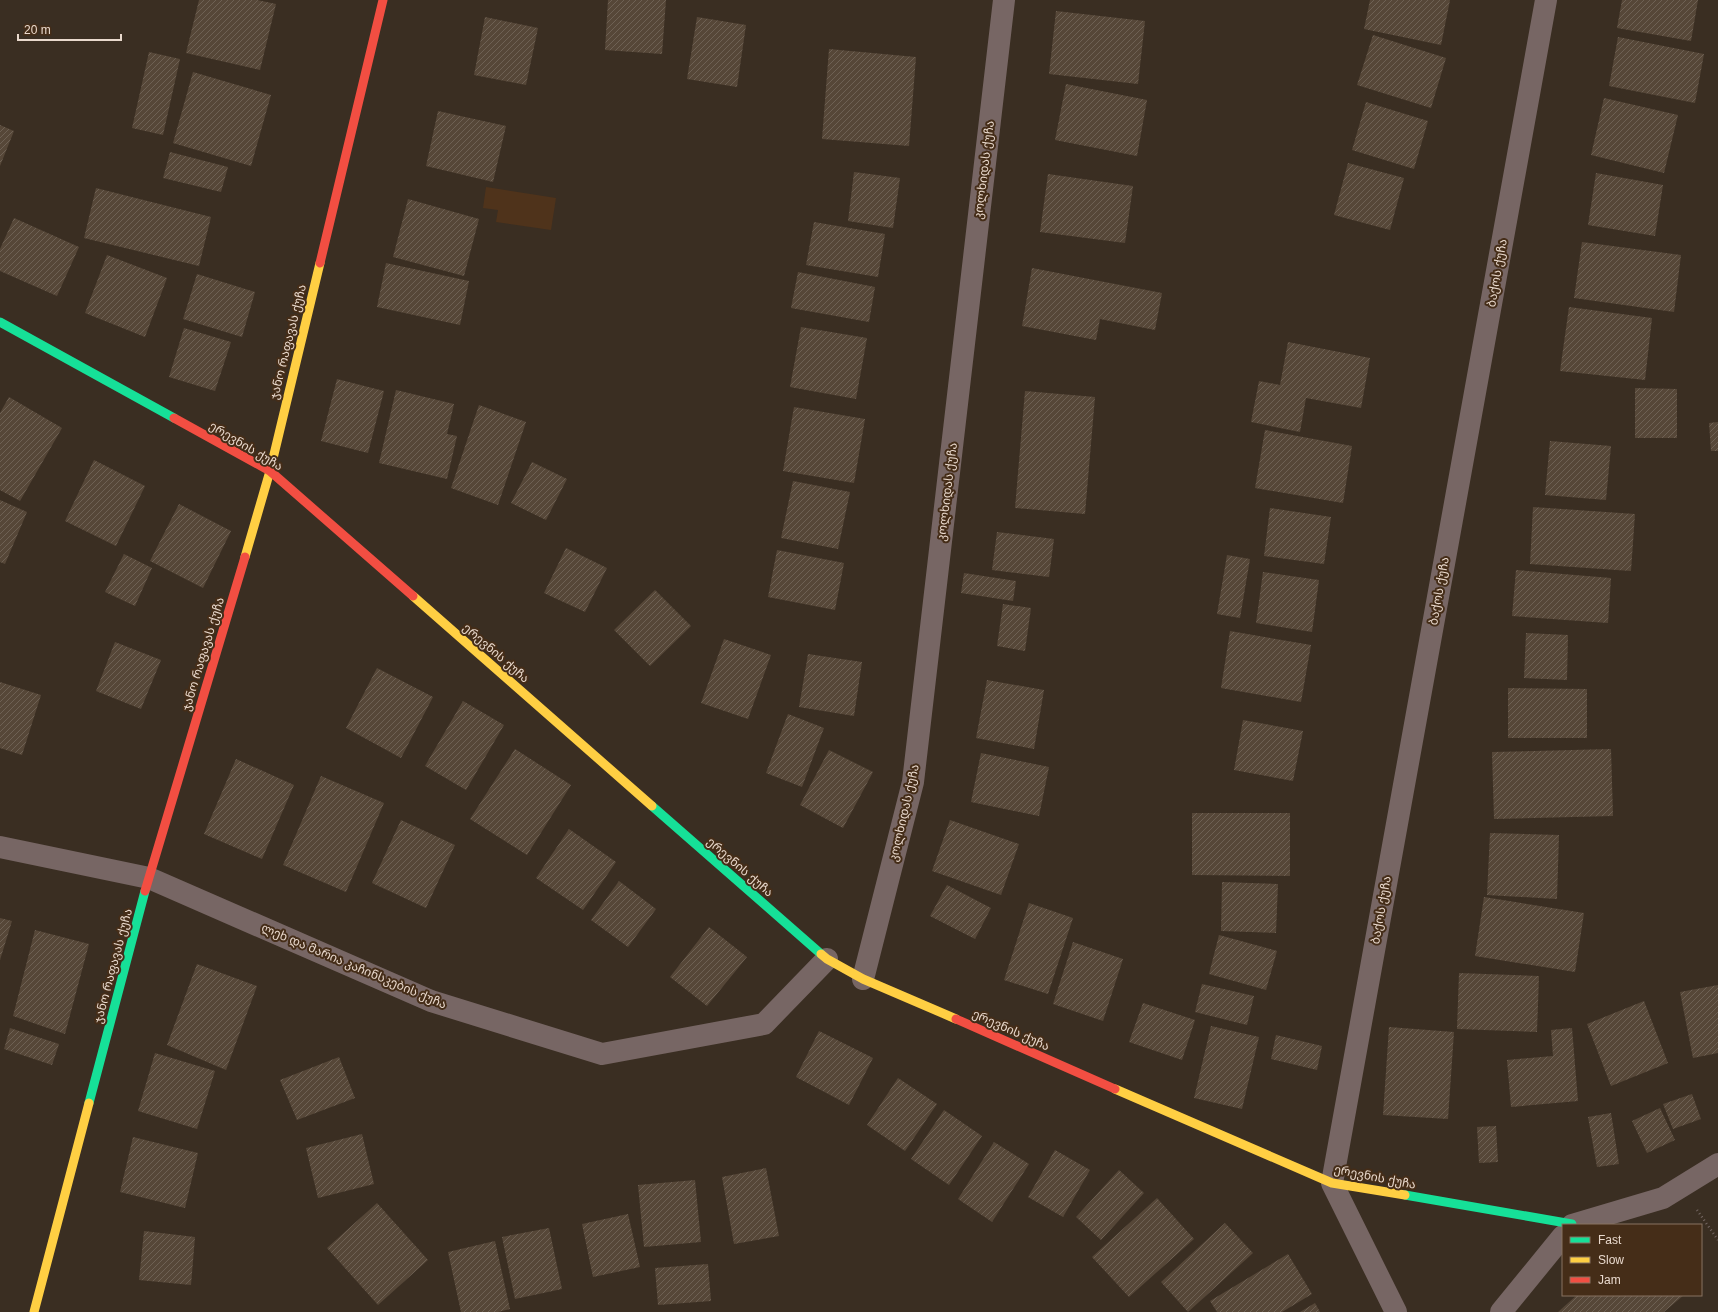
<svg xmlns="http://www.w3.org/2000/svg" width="1718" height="1312" font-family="Helvetica,'Noto Sans Georgian',sans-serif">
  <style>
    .built { fill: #4f331b }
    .building { fill: url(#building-hatch) }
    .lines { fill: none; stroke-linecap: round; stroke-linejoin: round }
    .path { stroke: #746662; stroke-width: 2.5; stroke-dasharray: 1 3; stroke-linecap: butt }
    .street { stroke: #776664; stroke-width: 22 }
    .fast { stroke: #16e098; stroke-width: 9 }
    .slow { stroke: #ffcf43; stroke-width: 9 }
    .jam { stroke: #f24e42; stroke-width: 9 }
    .labels { text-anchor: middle; stroke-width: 4; stroke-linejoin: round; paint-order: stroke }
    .street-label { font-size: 12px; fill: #e9d9cd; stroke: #452d18 }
  </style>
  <defs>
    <pattern id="building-hatch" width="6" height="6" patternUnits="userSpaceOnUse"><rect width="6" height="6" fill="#564738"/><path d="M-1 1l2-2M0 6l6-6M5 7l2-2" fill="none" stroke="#6e6154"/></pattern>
  </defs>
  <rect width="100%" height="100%" fill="#3a2e22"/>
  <path class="built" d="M486 187 556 198 551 230 496 222 498 210 483 208Z"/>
  <path class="building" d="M199 0H257L276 4 260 70 186 53Z
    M608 0H666L662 54 605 50Z
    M1370 0H1450L1441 45 1364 29Z
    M1622 0H1698L1691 41 1617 28Z
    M1056 11 1145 21 1138 84 1049 74Z
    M485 17 538 28 526 85 474 75Z
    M697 17 746 25 737 87 687 79Z
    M1373 35 1446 58 1431 108 1357 85Z
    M1618 37 1704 54 1695 103 1609 86Z
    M829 49 916 57 909 146 822 139Z
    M149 52 180 59 163 135 132 128Z
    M193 72 271 95 251 166 173 143Z
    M1066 84 1147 100 1137 156 1055 140Z
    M1604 98 1678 115 1664 173 1591 155Z
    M1366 102 1428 121 1414 169 1352 150Z
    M438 111 506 126 493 182 426 166Z
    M0 125 14 131 0 166Z
    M170 152 228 167 221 192 163 178Z
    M1348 163 1404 178 1390 230 1334 215Z
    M854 172 900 178 893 228 848 221Z
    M1596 173 1663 185 1655 236 1588 225Z
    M1048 174 1133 186 1125 243 1040 232Z
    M96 188 211 217 199 266 84 238Z
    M408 199 479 219 464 276 393 257Z
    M14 218 79 247 57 296 0 271V249Z
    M814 222 885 234 878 277 806 265Z
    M1582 242 1681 255 1674 312 1574 298Z
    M107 255 167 278 145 337 85 313Z
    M386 263 469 281 460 325 377 307Z
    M1032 268 1162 293 1155 330 1100 319 1096 340 1022 326Z
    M798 272 875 287 869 322 791 308Z
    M197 274 255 292 242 337 183 319Z
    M1569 307 1652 318 1645 380 1560 371Z
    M801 327 867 338 856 399 790 387Z
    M184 328 231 342 215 391 169 377Z
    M1288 342 1370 358 1361 408 1306 398 1300 432 1251 422 1259 381 1280 385Z
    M337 379 384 391 368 453 321 441Z
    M1635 388 1677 389V438H1635Z
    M396 390 454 404 447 434 457 436 447 479 379 463Z
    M1025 391 1095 397 1085 514 1015 508Z
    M9 397 62 428 20 501 0 490V413Z
    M479 405 526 422 498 505 451 488Z
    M794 407 865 419 854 483 783 471Z
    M1718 422V451H1711L1709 423Z
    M1265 430 1352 446 1343 503 1255 488Z
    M1550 441 1611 446 1606 500 1545 495Z
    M94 460 145 486 116 546 65 521Z
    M532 462 567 479 546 520 511 503Z
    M793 481 850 492 838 549 781 538Z
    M0 500 27 512 5 564 0 562Z
    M179 504 231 531 203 588 150 561Z
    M1533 507 1635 514 1631 571 1530 564Z
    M1270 508 1331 517 1324 564 1264 556Z
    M997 532 1054 539 1049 577 992 570Z
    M566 548 607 568 585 612 544 593Z
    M777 550 844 563 835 610 768 597Z
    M124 554 152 568 135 606 105 592Z
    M1227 555 1250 559 1240 618 1217 614Z
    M1516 570 1611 578 1608 623 1512 616Z
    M1263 572 1319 580 1312 632 1256 623Z
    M964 573 1016 581 1013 601 961 593Z
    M655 590 691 626 650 666 614 630Z
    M1003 604 1031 608 1025 651 997 646Z
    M1230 631 1311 645 1301 702 1221 688Z
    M1526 633 1568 635 1567 680 1524 678Z
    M724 639 771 655 748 719 701 703Z
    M115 642 161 660 141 709 96 691Z
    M808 654 862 662 854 716 799 707Z
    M377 668 433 697 401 758 346 728Z
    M987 680 1044 690 1034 749 976 738Z
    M0 682 41 695 22 755 0 748Z
    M1508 688 1587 689V738H1508Z
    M463 701 504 725 466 790 425 766Z
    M788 714 824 728 802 787 766 773Z
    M1243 720 1303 731 1293 781 1234 770Z
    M515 749 571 785 527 855 470 819Z
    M1611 749 1613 816 1494 819 1492 752Z
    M829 750 873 772 843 828 800 805Z
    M981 753 1049 767 1039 816 971 802Z
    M236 759 294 785 262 859 204 834Z
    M321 776 384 803 346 892 283 865Z
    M1192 813H1290V876L1192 875Z
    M401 820 455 845 426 908 372 883Z
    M950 820 1019 844 1001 895 932 871Z
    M569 829 616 862 583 910 536 878Z
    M1490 833 1559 835 1557 899 1487 895Z
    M619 881 656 909 628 947 591 920Z
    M1222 882 1278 884 1276 933 1221 931Z
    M947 885 991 908 975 939 930 916Z
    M1484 897 1584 913 1575 972 1475 956Z
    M1029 903 1073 918 1048 994 1004 980Z
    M0 918 12 921 0 960Z
    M709 927 747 957 707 1006 670 977Z
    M35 930 89 944 65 1034 13 1016Z
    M1219 935 1277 951 1266 990 1209 974Z
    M1073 942 1123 959 1103 1021 1053 1004Z
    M197 964 257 986 226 1070 167 1045Z
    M1459 973 1539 976 1537 1032 1457 1029Z
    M1202 984 1254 996 1247 1025 1195 1012Z
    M1718 985V1053L1693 1058 1680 992Z
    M1644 1001 1668 1063 1611 1086 1587 1024Z
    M1143 1003 1195 1020 1182 1060 1129 1042Z
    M1211 1026 1259 1037 1242 1109 1194 1098Z
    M1389 1027 1454 1032 1448 1119 1383 1115Z
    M10 1028 59 1044 52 1065 4 1049Z
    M1572 1028 1578 1101 1511 1107 1507 1060 1553 1056 1551 1030Z
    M819 1031 873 1058 849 1105 796 1077Z
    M1276 1035 1322 1046 1317 1070 1271 1059Z
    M155 1053 215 1071 197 1129 138 1111Z
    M339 1057 355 1098 297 1120 280 1080Z
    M898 1078 937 1104 905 1151 867 1125Z
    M1692 1094 1701 1119 1673 1129 1663 1104Z
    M1660 1108 1675 1140 1647 1153 1632 1121Z
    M944 1110 982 1136 949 1185 911 1159Z
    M1611 1113 1619 1164 1597 1167 1588 1117Z
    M1496 1126 1498 1162 1479 1163 1477 1127Z
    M362 1134 374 1184 318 1198 306 1148Z
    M133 1137 198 1153 185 1208 120 1192Z
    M994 1142 1029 1164 992 1222 958 1199Z
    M1055 1150 1090 1170 1063 1217 1028 1197Z
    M766 1168 779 1236 734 1244 722 1177Z
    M1119 1170 1144 1193 1101 1240 1076 1217Z
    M695 1180 701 1242 644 1247 638 1185Z
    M1157 1198 1194 1239 1129 1297 1092 1257Z
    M377 1203 428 1260 378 1305 327 1248Z
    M628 1214 640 1267 593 1277 582 1224Z
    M1225 1223 1253 1253 1188 1312 1161 1282Z
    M549 1228 562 1289 515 1299 502 1237Z
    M144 1231 195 1237 191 1285 139 1280Z
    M495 1241 510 1309 498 1312H461L448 1252Z
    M1288 1254 1312 1294 1282 1312H1217L1210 1301Z
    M708 1264 711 1301 658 1305 655 1268Z
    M1577 1295H1684L1664 1312H1558Z
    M1315 1303 1320 1312H1300Z"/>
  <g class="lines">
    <path class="path" d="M1697 1210 1718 1240"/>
    <path class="street" d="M0 847 149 878 431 1001 602 1054 764 1024 827 959
      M863 979 913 782 1004 0
      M1572 1225 1663 1198 1718 1164
      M1396 1312 1332 1183 1546 0
      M1501 1312 1563 1236"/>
    <path class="fast" d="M0 322 174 418
      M652 806 821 954
      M89 1103 145 891
      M1405 1195 1572 1224"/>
    <path class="slow" d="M245 557 270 471 320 263
      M413 596 652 806
      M821 954 827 959 863 979 956 1019
      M1115 1089 1332 1183 1405 1195
      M34 1312 89 1103"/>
    <path class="jam" d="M320 263 383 0
      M174 418 270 471 413 596
      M145 891 245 557
      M956 1019 1115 1089"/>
  </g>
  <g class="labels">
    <g class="street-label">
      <text transform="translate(984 170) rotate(-83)" y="4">კოლხიდას ქუჩა</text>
      <text transform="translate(1497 273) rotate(-80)" y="4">ბაქოს ქუჩა</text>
      <text transform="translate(288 342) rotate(-76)" y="4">ჯანო რაფავას ქუჩა</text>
      <text transform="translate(246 446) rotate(31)" y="4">ერევნის ქუჩა</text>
      <text transform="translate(947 492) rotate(-83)" y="4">კოლხიდას ქუჩა</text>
      <text transform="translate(1439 591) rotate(-80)" y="4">ბაქოს ქუჩა</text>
      <text transform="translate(496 653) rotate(41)" y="4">ერევნის ქუჩა</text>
      <text transform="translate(203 654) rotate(-73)" y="4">ჯანო რაფავას ქუჩა</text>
      <text transform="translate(904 813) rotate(-77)" y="4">კოლხიდას ქუჩა</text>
      <text transform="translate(740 867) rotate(41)" y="4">ერევნის ქუჩა</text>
      <text transform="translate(1381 910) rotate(-80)" y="4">ბაქოს ქუჩა</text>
      <text transform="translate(113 966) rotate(-75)" y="4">ჯანო რაფავას ქუჩა</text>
      <text transform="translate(354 966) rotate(23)" y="4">ლეხ და მარია კაჩინსკების ქუჩა</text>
      <text transform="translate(1011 1030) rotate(24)" y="4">ერევნის ქუჩა</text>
      <text transform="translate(1375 1177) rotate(11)" y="4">ერევნის ქუჩა</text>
    </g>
  </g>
  <rect x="1562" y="1224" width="140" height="72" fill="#452d18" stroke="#877260"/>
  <rect x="1570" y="1237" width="20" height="6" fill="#16e098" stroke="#877260"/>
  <text x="1598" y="1244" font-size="12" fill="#e9d9cd">Fast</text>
  <rect x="1570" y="1257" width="20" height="6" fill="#ffcf43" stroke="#877260"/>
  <text x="1598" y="1264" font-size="12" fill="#e9d9cd">Slow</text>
  <rect x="1570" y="1277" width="20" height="6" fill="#f24e42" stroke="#877260"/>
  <text x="1598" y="1284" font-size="12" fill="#e9d9cd">Jam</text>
  <path d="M18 34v6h103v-6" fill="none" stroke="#e9d9cd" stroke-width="2"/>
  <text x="24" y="34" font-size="12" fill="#e9d9cd" stroke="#452d18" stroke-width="3" paint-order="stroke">20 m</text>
</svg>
